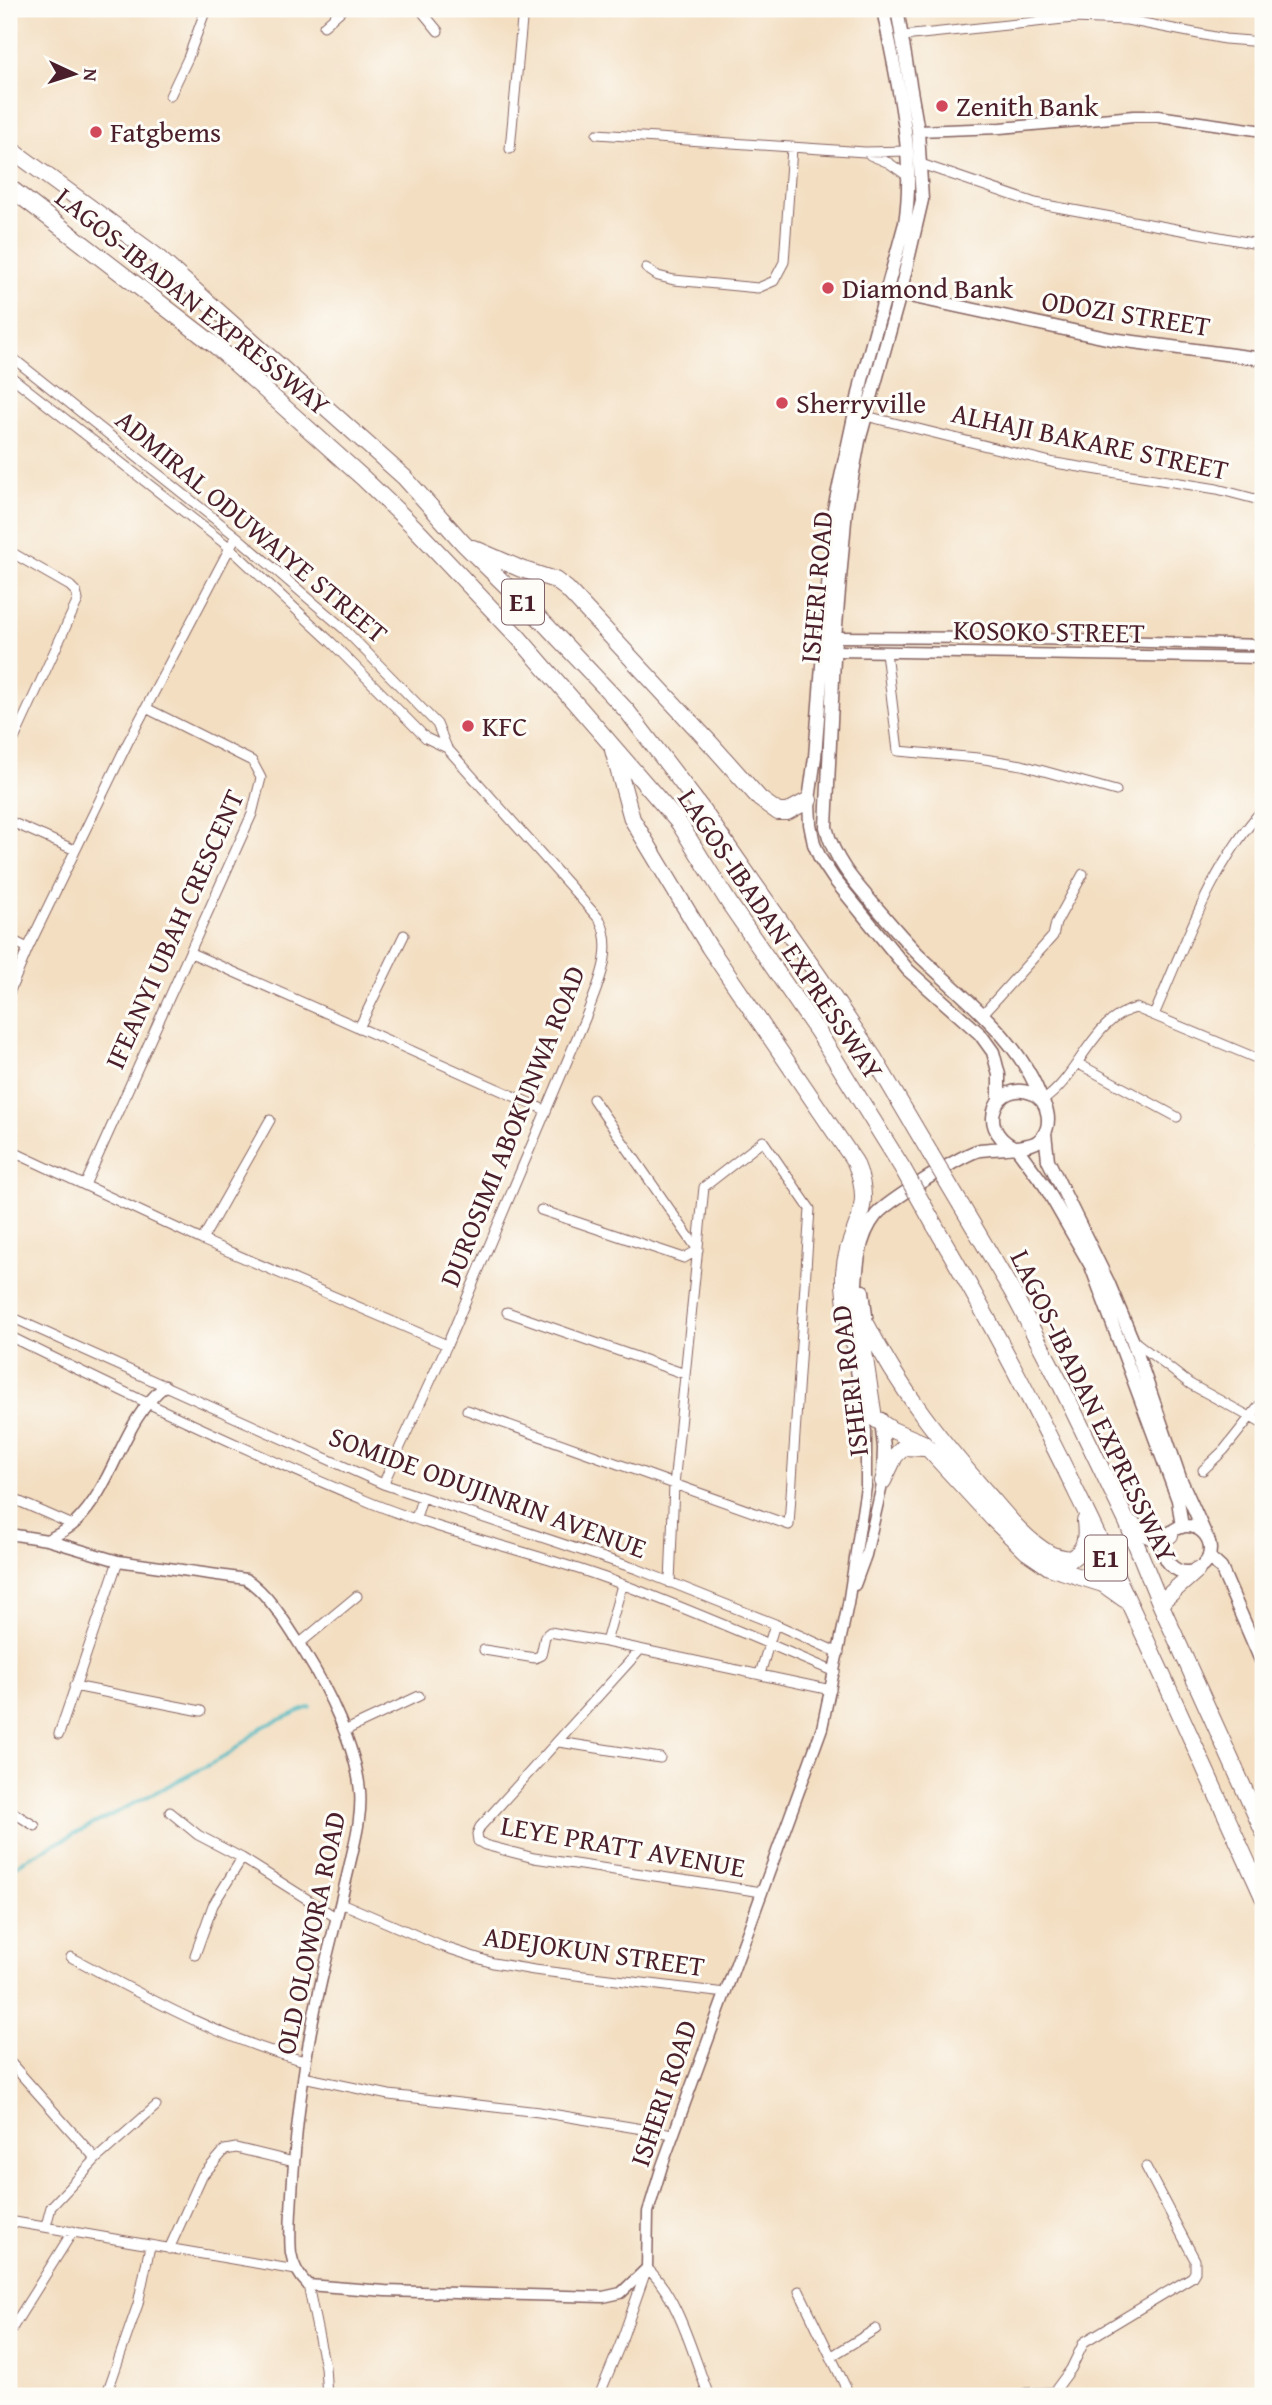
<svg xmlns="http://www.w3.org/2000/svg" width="1272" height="2405" font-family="'Gentium Book Plus',serif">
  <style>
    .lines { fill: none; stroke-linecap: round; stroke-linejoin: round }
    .stream { stroke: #47b6bf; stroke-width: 3.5 }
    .minor-casing { stroke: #856260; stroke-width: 11 }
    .tertiary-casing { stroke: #856260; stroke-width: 13 }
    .secondary-casing { stroke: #856260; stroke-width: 15 }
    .motorway-casing { stroke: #856260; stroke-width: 18 }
    .minor { stroke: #fff; stroke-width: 9 }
    .tertiary { stroke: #fff; stroke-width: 10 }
    .secondary { stroke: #fff; stroke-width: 12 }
    .motorway { stroke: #fff; stroke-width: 16 }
    .motorway-bridge-casing { stroke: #856260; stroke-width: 18; stroke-linecap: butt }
    .motorway-bridge { stroke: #fff; stroke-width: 16 }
    .poi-dot { fill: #d1495b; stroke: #fdfcf7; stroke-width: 2.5 }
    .labels { text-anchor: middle; stroke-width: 6; stroke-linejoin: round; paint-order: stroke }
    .shield { fill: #fdfcf7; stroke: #806168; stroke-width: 2 }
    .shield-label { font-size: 26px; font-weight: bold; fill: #4a1f2b }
    .poi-label { font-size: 28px; fill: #4a1f2b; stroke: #fdfcf7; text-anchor: start }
    .street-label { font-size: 28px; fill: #4a1f2b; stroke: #fdfcf7 }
  </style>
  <rect width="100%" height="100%" fill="#fdfcf7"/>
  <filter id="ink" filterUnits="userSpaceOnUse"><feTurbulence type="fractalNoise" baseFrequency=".0143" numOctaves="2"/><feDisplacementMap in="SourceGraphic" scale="14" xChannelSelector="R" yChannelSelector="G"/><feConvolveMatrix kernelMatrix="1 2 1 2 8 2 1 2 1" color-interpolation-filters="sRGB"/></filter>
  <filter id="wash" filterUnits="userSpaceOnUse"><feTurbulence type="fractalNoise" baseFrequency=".00686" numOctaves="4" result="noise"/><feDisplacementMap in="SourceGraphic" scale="28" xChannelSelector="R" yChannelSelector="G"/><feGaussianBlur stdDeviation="1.57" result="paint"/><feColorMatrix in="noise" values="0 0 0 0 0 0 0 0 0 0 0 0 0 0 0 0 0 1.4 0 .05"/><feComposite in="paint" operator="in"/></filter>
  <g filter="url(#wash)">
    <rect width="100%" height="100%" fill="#f3dec1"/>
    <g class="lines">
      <path class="stream" d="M9 1871 24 1860 228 1755 262 1727 310 1707"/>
    </g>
  </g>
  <g filter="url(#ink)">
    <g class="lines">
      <g class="minor-casing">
        <path id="minor" d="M420 9 438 31
          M324 26 343 9
          M903 36 1073 18 1127 20 1225 39 1263 42
          M170 96 188 58 206 9
          M597 134 865 152 907 151
          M510 149 523 9
          M870 155 889 163 909 177
          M921 164 1035 203 1263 245
          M646 268 658 276 674 280 758 288 774 281 784 262 792 148
          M9 355 236 536 343 628 437 724 447 748
          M9 375 229 547 331 642 426 738 447 748 600 920C615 951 598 984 587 1014L447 1345 383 1484
          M866 416 1055 463 1217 489 1263 501
          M9 551 70 586 76 592 78 600 9 750
          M886 652 898 751 978 758 1022 765 1116 791
          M9 821 75 850
          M9 939 28 948
          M191 953 545 1110
          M9 993 28 948 127 744 236 536
          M983 1014 1053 936 1056 923 1083 874
          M1154 1015C1185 944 1211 867 1263 809
          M359 1028 404 935
          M1077 1063 1177 1117
          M1042 1101C1079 1078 1091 1019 1136 1008L1263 1061
          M1262 1145 1263 1139
          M9 1150 202 1240 447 1345
          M85 1185 252 814 261 778 252 761 146 708
          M541 1210 684 1258 698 1250 593 1099
          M202 1240 270 1120
          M507 1312 685 1374
          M9 1316 383 1484 637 1569 775 1624 839 1653
          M9 1336C129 1395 250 1453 374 1504 449 1534 529 1551 605 1578 683 1606 759 1640 835 1672
          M1133 1340 1190 1384 1263 1424
          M467 1410 789 1525 810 1209 763 1141 704 1187 674 1485 670 1583
          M1203 1470 1224 1450 1263 1401
          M9 1497 73 1525
          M416 1518 422 1498
          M606 1642 622 1585
          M299 1644 357 1596
          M484 1650 535 1658 541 1655 545 1636 550 1632 606 1642 831 1690
          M640 1650 480 1827 477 1834 478 1841 485 1845 534 1858 762 1892
          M760 1674 775 1624
          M74 1686 201 1711
          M344 1731 419 1696
          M59 1734 118 1561
          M559 1742 660 1758
          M9 1810 35 1826
          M170 1812 198 1835 242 1858 337 1918
          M341 1903 441 1946 493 1963 534 1970 725 1993
          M195 1955 213 1905 242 1858
          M71 1957C146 1997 223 2040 305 2061
          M9 2061 96 2159
          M303 2077 389 2095 539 2112 673 2134
          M9 2221 296 2270
          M46 2226 51 2207 96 2159 156 2106
          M169 2249 202 2176 225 2150 236 2148 294 2162
          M308 2285 325 2367 327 2396
          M799 2291 850 2396
          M9 2333 73 2231
          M832 2356 876 2329
          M106 2396 138 2304 150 2246
          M599 2396 620 2345 647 2268C679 2297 693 2356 709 2396
          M1017 2396 1026 2393 1054 2392 1071 2369 1084 2342 1192 2277 1195 2272V2260L1146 2167"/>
      </g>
      <g class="tertiary-casing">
        <path id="tertiary" d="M918 131 1000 128 1134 116H1158L1263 131
          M835 637 995 638 1263 645
          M835 651 1263 658
          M9 1534 47 1540 118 1561 246 1579C270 1595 289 1628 305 1653 328 1690 356 1747 360 1791 362 1814 356 1837 351 1859 342 1899 331 1938 322 1978 305 2049 296 2122 292 2194 291 2213 289 2234 291 2253 293 2265 299 2276 308 2285L385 2291 603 2297 621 2293 647 2268 648 2212 662 2166 822 1728 848 1604 866 1487V1431L851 1339
          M47 1540C56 1535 68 1530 75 1523 115 1485 122 1420 165 1386
          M855 1585 866 1555 883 1481"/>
      </g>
      <g class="secondary-casing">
        <path id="secondary" d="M883 9C896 78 916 152 905 223L862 380 834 509 815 757 809 800 810 824 814 844 820 858 834 879 908 970 980 1034 993 1052 999 1075V1099
          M897 9 918 131 922 200 900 294 859 441 846 509 835 637 826 827C834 860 854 882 876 907 890 923 904 940 919 955 965 1000 1020 1038 1042 1101
          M900 294 1111 339 1263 359
          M1045 1133 1048 1160 1108 1282 1132 1339 1180 1478 1207 1538
          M1016 1147 1045 1186 1091 1266 1178 1500 1182 1527
          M863 1291 868 1332
          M853 1329C858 1292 851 1246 876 1215 887 1202 963 1154 980 1150 995 1148 1027 1149 1038 1141 1054 1129 1050 1100 1031 1093 998 1080 975 1126 1012 1146
          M881 1419 884 1448 883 1478
          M1164 1549a23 23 0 1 1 46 0a23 23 0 1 1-46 0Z
          M1209 1557 1221 1568 1263 1665"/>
      </g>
      <g class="motorway-casing">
        <path id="motorway" d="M9 148 155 255 404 477 463 543 546 625 627 711 701 808 820 978 874 1058 930 1153
          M9 187 217 347 363 478 413 526 519 638 679 823 731 906 818 1032 903 1169
          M473 548 521 569 555 580 567 589 711 744 760 799 778 812H787L809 800
          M613 750 632 819 709 947 855 1162C877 1213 847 1227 844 1273 843 1294 848 1318 851 1339
          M961 1205 1013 1293 1059 1381 1127 1522 1160 1603 1263 1831
          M935 1226C1061 1440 1160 1671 1263 1897
          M859 1319 874 1418 892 1430 923 1443 994 1520 1027 1552 1049 1567 1103 1584 1124 1599
          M867 1325C899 1389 944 1445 992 1499 1008 1518 1028 1542 1050 1554 1057 1557 1064 1558 1071 1559 1086 1549 1087 1538 1085 1521
          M883 1481 895 1456 904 1447 924 1448
          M1128 1522 1152 1537 1170 1535
          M1160 1603 1197 1570"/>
      </g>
      <use href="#minor" class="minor"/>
      <use href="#tertiary" class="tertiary"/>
      <use href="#secondary" class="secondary"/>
      <use href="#motorway" class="motorway"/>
      <g class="motorway-bridge-casing">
        <path id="motorway-bridge" d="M930 1153 961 1205
          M903 1169 935 1226"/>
      </g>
      <use href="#motorway-bridge" class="motorway-bridge"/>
    </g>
  </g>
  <g class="poi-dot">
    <circle cx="942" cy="106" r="7"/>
    <circle cx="96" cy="132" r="7"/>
    <circle cx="828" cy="288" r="7"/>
    <circle cx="782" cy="403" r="7"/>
    <circle cx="468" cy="726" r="7"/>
  </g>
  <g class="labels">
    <g class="shield">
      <rect x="502" y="579.5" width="42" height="45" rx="5"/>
      <rect x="1085" y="1535.5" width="42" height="45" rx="5"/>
    </g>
    <g class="shield-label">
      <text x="523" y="611">E1</text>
      <text x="1106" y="1567">E1</text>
    </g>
    <g class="poi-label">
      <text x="956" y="116">Zenith Bank</text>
      <text x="110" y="142">Fatgbems</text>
      <text x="842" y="298">Diamond Bank</text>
      <text x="796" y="413">Sherryville</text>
      <text x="482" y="736">KFC</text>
    </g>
    <g class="street-label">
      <text transform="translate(193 301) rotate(39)" y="10">LAGOS-IBADAN EXPRESSWAY</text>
      <text transform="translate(1126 313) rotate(9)" y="10">ODOZI STREET</text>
      <text transform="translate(1090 441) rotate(12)" y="10">ALHAJI BAKARE STREET</text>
      <text transform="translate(252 526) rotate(40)" y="10">ADMIRAL ODUWAIYE STREET</text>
      <text transform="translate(816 587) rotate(-85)" y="10">ISHERI ROAD</text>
      <text transform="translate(1049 631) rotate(1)" y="10">KOSOKO STREET</text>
      <text transform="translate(174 929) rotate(-66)" y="10">IFEANYI UBAH CRESCENT</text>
      <text transform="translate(781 934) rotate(56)" y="10">LAGOS-IBADAN EXPRESSWAY</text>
      <text transform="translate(512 1126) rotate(-68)" y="10">DUROSIMI ABOKUNWA ROAD</text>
      <text transform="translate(849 1381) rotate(-97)" y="10">ISHERI ROAD</text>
      <text transform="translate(1094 1406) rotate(64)" y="10">LAGOS-IBADAN EXPRESSWAY</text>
      <text transform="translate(488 1492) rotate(20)" y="10">SOMIDE ODUJINRIN AVENUE</text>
      <text transform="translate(623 1846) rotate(10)" y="10">LEYE PRATT AVENUE</text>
      <text transform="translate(310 1933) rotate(-78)" y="10">OLD OLOWORA ROAD</text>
      <text transform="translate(594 1951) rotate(8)" y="10">ADEJOKUN STREET</text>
      <text transform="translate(663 2093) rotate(-71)" y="10">ISHERI ROAD</text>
    </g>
  </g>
  <rect width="1272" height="2405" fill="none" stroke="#fdfcf7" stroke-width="35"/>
  <g transform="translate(74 74) rotate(94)" stroke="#fdfcf7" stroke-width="5" paint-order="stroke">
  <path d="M0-5L12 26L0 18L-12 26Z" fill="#4a1f2b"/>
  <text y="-10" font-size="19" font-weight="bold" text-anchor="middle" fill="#4a1f2b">N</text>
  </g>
</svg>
